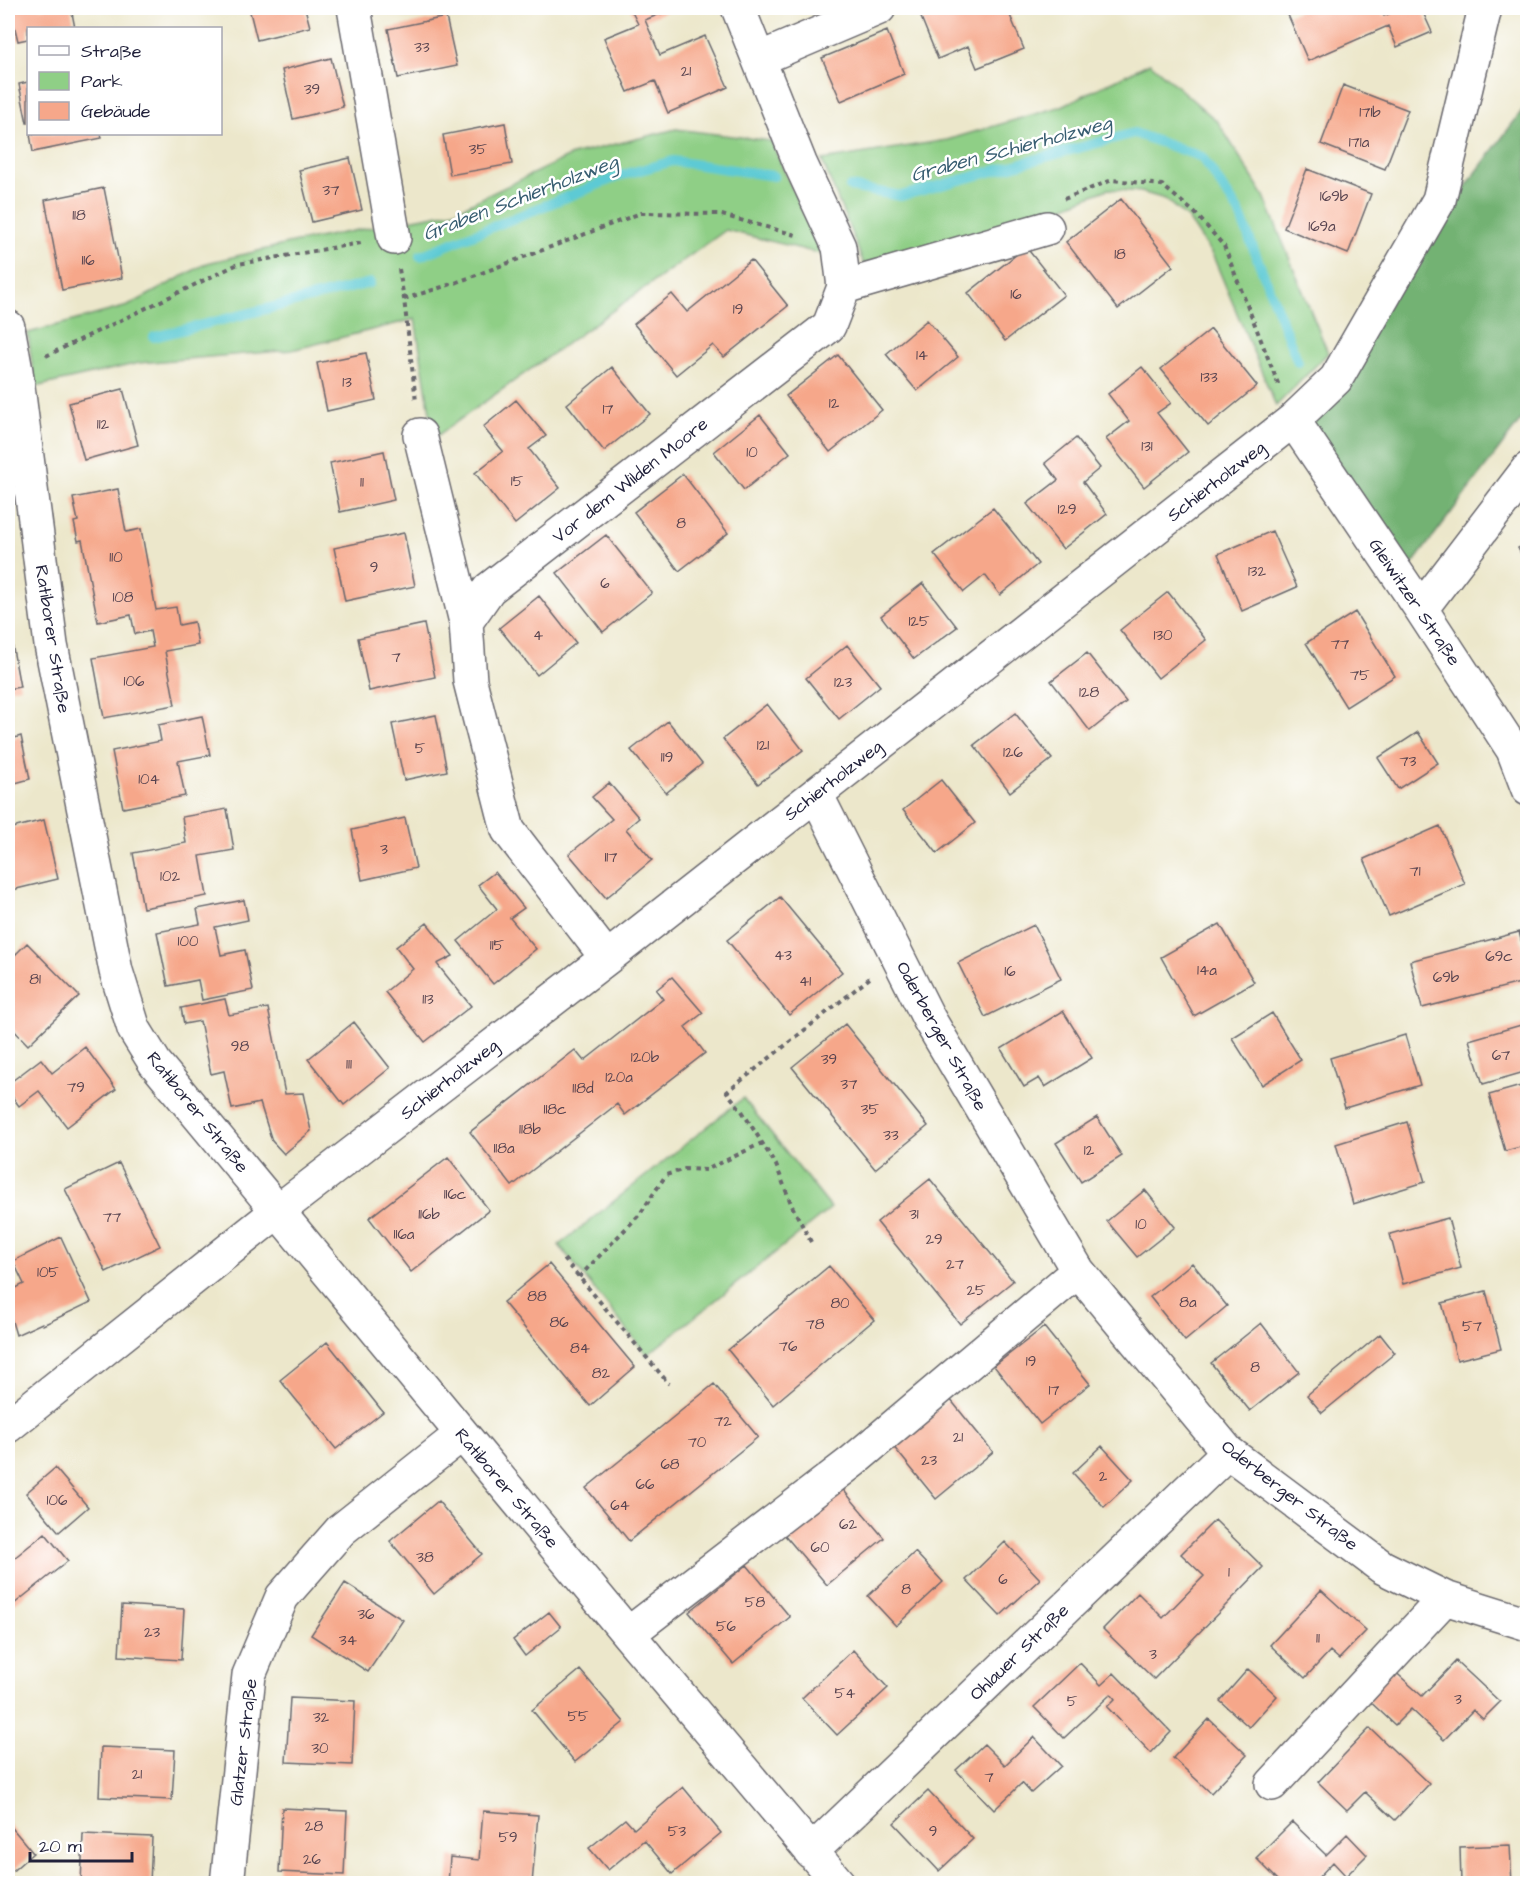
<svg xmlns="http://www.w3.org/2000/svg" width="1535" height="1891" font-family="'Architects Daughter',sans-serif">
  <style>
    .green { fill: #8fcf86; stroke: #587860; stroke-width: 1.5 }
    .forest { fill: #73b273; stroke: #4a6a57; stroke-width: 1.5 }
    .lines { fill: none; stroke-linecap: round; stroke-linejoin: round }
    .stream { stroke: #5dcad4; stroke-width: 10 }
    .building { fill: #f6a78a }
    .minor-casing { stroke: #69676d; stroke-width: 36 }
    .path { stroke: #69676d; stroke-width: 4; stroke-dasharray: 4.5 4.5; stroke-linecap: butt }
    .minor { stroke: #fff; stroke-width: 33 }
    .labels { text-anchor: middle; stroke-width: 5; stroke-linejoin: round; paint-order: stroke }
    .number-label { font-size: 15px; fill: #57434f }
    .street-label { font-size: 18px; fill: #22223b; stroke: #fff }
    .water-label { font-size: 20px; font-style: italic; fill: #375d71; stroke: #fff }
  </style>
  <rect width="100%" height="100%" fill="#fff"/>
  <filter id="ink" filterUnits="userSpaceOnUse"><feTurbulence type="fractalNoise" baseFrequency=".0167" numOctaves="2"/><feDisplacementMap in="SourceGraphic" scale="12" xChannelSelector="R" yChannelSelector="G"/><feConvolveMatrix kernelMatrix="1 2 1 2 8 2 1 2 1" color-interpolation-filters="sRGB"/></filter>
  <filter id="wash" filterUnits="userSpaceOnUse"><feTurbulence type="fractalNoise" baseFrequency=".008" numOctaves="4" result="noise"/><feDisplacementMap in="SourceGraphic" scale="24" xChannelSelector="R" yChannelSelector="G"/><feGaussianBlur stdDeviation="1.35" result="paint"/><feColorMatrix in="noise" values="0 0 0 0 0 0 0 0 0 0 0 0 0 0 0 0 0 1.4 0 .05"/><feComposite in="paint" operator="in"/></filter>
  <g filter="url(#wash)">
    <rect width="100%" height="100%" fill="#ece7cb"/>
    <path class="green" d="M1150 63 1218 122 1264 196 1328 353 1276 406 1213 256 1189 220 1165 199 1141 192 1108 189 1030 220 864 264 822 160 947 140 1062 106Z
      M676 129 771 141 821 254 726 230 434 438 415 319 292 350 139 363 35 387 28 333 128 306 207 263 292 243 455 211 572 155Z
      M743 1098 831 1208 647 1355 559 1245Z"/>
    <path class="forest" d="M1527 104V412L1411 566 1307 419 1449 209Z"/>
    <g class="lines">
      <path class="stream" d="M850 187 901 196 1134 133 1202 157 1239 212 1298 362
        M420 256 619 176 673 161 774 176
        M154 337 370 283"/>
    </g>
    <g id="blocks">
      <path class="building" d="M10 8H71L75 28H28V39L18 41Z
        M249 8H305L310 27 257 40Z
        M630 8H675L645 20 660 55 705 36 728 87 668 113 655 81 628 92 604 38 638 24Z
        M924 8H1007L1024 49 977 68 968 46 938 59 918 10Z
        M1306 8H1380L1384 16 1403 8H1421L1432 32 1397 47 1388 26 1308 61 1288 15Z
        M446 17 457 66 398 78 388 29Z
        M887 31 904 74 841 101 822 58Z
        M331 58 343 107 293 119 282 70Z
        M28 82V123H27L19 84Z
        M1343 85 1408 110 1385 169 1321 144Z
        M505 123 512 164 450 175 443 135Z
        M30 134H101L102 138 33 152Z
        M350 158 362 210 312 222 299 170Z
        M1307 169 1371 194 1348 254 1284 228Z
        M104 188 122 278 62 290 45 200Z
        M1121 199 1173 266 1118 309 1066 242Z
        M1026 247 1064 295 1005 341 968 293Z
        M751 260 788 306 724 357 713 345 676 375 634 324 672 294 687 312Z
        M927 320 958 357 917 391 886 354Z
        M1211 329 1257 386 1208 426 1161 369Z
        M366 353 376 400 327 411 317 363Z
        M838 355 882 410 830 452 786 396Z
        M612 367 650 414 604 451 567 404Z
        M1142 367 1171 403 1157 413 1188 452 1144 487 1106 439 1129 421 1108 394Z
        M123 389 138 445 84 460 69 403Z
        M516 400 546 436 529 449 560 488 515 524 475 473 503 451 483 427Z
        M760 415 790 453 744 490 714 452Z
        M1076 438 1100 468 1083 482 1107 514 1063 549 1027 504 1058 480 1045 463Z
        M384 451 394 500 340 512 330 463Z
        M683 474 728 533 679 571 634 512Z
        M118 489 126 532 141 529 156 610 176 607 179 625 194 622 198 645 165 651 175 705 104 718 93 658 153 647 150 631 135 634 131 615 98 622 82 540 78 541 74 522 78 521 73 498Z
        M993 508 1038 564 1000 595 985 575 964 592 934 554Z
        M1272 531 1297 587 1242 611 1218 554Z
        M404 533 415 586 345 601 334 548Z
        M606 535 652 593 603 632 557 573Z
        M1528 543V567L1518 548Z
        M923 583 957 627 914 659 881 616Z
        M1168 592 1206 640 1158 678 1120 630Z
        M539 596 576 643 537 675 499 628Z
        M1355 612 1395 676 1346 707 1306 643Z
        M424 624 435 677 369 691 358 638Z
        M8 638H11L20 687 8 689Z
        M847 645 880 686 839 719 806 678Z
        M1087 653 1126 702 1090 731 1051 681Z
        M767 704 803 750 758 784 723 739Z
        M1015 713 1052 759 1010 792 974 745Z
        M436 715 447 771 404 780 392 724Z
        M202 716 210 755 178 761 185 796 123 808 112 751 161 741 158 725Z
        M668 721 702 764 666 793 631 750Z
        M1418 732 1438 763 1398 789 1378 758Z
        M21 736 30 779 8 785V740Z
        M941 780 975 823 937 853 903 810Z
        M609 783 639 818 626 829 652 860 606 898 569 854 612 819 592 797Z
        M227 809 234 850 200 856 207 896 143 908 133 853 186 843 182 817Z
        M405 818 416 868 362 880 352 830Z
        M44 820 58 879 8 891V829Z
        M1440 826 1465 884 1389 916 1364 859Z
        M495 872 524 908 510 918 536 949 493 984 458 941 497 909 478 885Z
        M780 897 842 972 789 1015 727 940Z
        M244 900 248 920 215 927 221 955 245 950 253 990 202 1000 198 980 168 986 157 932 200 924 197 909Z
        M427 923 453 956 437 964 471 1006 425 1042 385 992 413 969 396 947Z
        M1220 924 1254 982 1194 1016 1161 957Z
        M1034 925 1061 979 985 1017 958 963Z
        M1519 932 1528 966V981L1422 1008 1410 961Z
        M27 943 79 996 28 1045 8 1024V962Z
        M672 977 703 1013 685 1027 705 1053 625 1115 617 1104 512 1186 470 1132 575 1050 584 1061 612 1039 663 999 656 990Z
        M225 999 229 1015 268 1008 285 1094 303 1093 311 1131 284 1154 272 1141 260 1103 232 1109 224 1071 211 1074 200 1021 184 1024 181 1008Z
        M1063 1011 1092 1058 1045 1087 1039 1078 1024 1087 1001 1049Z
        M1272 1013 1301 1060 1262 1085 1232 1038Z
        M354 1022 390 1068 344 1105 308 1059Z
        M1528 1023V1071L1483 1084 1469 1040Z
        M845 1024 928 1126 875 1169 792 1067Z
        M1405 1035 1420 1085 1345 1108 1330 1058Z
        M85 1047 116 1089 67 1127 39 1091 19 1106 8 1091V1084L41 1059 52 1073Z
        M1528 1084V1145L1505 1151 1489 1095Z
        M1097 1117 1122 1156 1081 1182 1056 1143Z
        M1407 1122 1425 1182 1353 1204 1336 1144Z
        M448 1157 489 1210 411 1272 369 1218Z
        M119 1163 160 1246 106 1272 65 1189Z
        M930 1179 1013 1281 960 1324 877 1222Z
        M1145 1190 1175 1227 1137 1257 1107 1221Z
        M1448 1218 1461 1268 1403 1284 1390 1234Z
        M61 1237 91 1302 43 1325 42 1323 16 1335 8 1308V1292L24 1284 13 1261Z
        M1192 1263 1227 1306 1185 1341 1150 1297Z
        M549 1264 635 1367 590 1406 503 1302Z
        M829 1266 874 1320 773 1405 728 1350Z
        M1486 1291 1501 1349 1457 1360 1442 1303Z
        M1261 1323 1299 1372 1250 1411 1211 1363Z
        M1044 1327 1090 1384 1040 1424 994 1366Z
        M1380 1334 1395 1353 1322 1413 1307 1395Z
        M327 1342 383 1412 336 1449 280 1380Z
        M714 1384 758 1437 629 1541 586 1488Z
        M950 1399 993 1452 936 1499 893 1446Z
        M1102 1446 1133 1480 1104 1507 1073 1473Z
        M55 1468 88 1507 59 1532 26 1493Z
        M840 1486 884 1538 827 1585 783 1533Z
        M438 1501 482 1554 434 1594 390 1541Z
        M1215 1520 1263 1567 1154 1679 1103 1629 1138 1593 1163 1618 1204 1576 1181 1554Z
        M45 1533 68 1561 14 1604 8 1597V1563Z
        M1005 1542 1040 1579 1000 1616 966 1580Z
        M915 1552 943 1582 896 1626 868 1596Z
        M747 1565 790 1617 733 1664 689 1612Z
        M345 1583 403 1620 368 1672 311 1635Z
        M1321 1590 1366 1631 1339 1659 1330 1651 1305 1678 1270 1645Z
        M122 1605 184 1609 181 1660 119 1656Z
        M549 1612 561 1627 525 1656 513 1640Z
        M853 1650 888 1688 837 1735 802 1698Z
        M1456 1661 1500 1702 1483 1719 1473 1710 1444 1740 1411 1709 1395 1725 1364 1696 1390 1667 1422 1696Z
        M1080 1663 1101 1685 1114 1673 1171 1732 1151 1753 1107 1707 1115 1699 1111 1694 1064 1738 1034 1707Z
        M1248 1669 1277 1696 1249 1727 1220 1701Z
        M580 1670 624 1722 575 1762 532 1710Z
        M290 1698 355 1701 352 1765 286 1762Z
        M1209 1719 1247 1755 1211 1793 1173 1758Z
        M1370 1728 1429 1784 1395 1820 1365 1792 1347 1810 1318 1782Z
        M1034 1737 1061 1766 1031 1793 1022 1783 994 1810 956 1770 984 1744 1005 1765Z
        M101 1747 175 1750 172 1800 99 1797Z
        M683 1787 721 1833 672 1874 644 1840 608 1870 589 1848 625 1819 634 1829Z
        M928 1791 973 1839 939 1871 894 1823Z
        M282 1808 347 1811 344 1875 279 1872Z
        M483 1811 538 1815 532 1884 477 1881V1884H448L450 1857 479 1860Z
        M1292 1822 1326 1855 1347 1834 1367 1855 1346 1876 1333 1862 1312 1884H1282L1256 1858Z
        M8 1823 33 1853 8 1875Z
        M83 1834 152 1837 150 1884H81Z
        M1510 1845 1512 1884H1461L1460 1847Z"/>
    </g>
  </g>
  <g filter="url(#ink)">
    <use href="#blocks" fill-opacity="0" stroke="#69676d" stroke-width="1.5"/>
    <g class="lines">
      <g class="minor-casing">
        <path id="minor" d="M354 8 394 238
          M759 59 879 8
          M844 287 1047 228
          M8 327 16 371 51 645 116 971 134 1029 155 1063 628 1634 839 1884
          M1293 420 1421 609 1513 750 1528 789
          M420 435 466 622
          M1421 609 1528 469
          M816 794 929 1019 1078 1271 1228 1452 1382 1567 1445 1598 1528 1624
          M607 958 508 830 470 681 466 622 489 589 829 326 844 287 839 247 800 163 738 8
          M8 1426 279 1210 607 958 1293 420 1336 379 1439 200 1485 8
          M628 1634 853 1461 1078 1271
          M1272 1784 1445 1598
          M811 1852 1228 1452
          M227 1884 249 1675 282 1597 341 1530 462 1434"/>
      </g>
      <path class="path" d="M1064 199 1112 180 1162 185 1195 213 1224 246 1279 386
        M399 269 404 299 416 401
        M404 299 455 283 641 213 718 214 796 235
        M46 356 238 264 361 243
        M811 1242 792 1206 776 1165 742 1111 727 1092 871 977
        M564 1259 669 1384
        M579 1277 640 1214 666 1175 685 1169 706 1170 762 1143"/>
      <use href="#minor" class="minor"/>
    </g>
  </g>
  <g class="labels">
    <g class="number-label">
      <text x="422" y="52">33</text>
      <text x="686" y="76">21</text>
      <text x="312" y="94">39</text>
      <text x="1370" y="117">171b</text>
      <text x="1359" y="147">171a</text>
      <text x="478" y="154">35</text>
      <text x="331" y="195">37</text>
      <text x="1334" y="201">169b</text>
      <text x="79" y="220">118</text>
      <text x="1322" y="231">169a</text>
      <text x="1120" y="259">18</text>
      <text x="88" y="265">116</text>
      <text x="1016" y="299">16</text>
      <text x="738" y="314">19</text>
      <text x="922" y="360">14</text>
      <text x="1209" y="382">133</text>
      <text x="347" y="387">13</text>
      <text x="834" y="408">12</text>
      <text x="608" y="414">17</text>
      <text x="103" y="429">112</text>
      <text x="1147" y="451">131</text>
      <text x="752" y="457">10</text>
      <text x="517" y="486">15</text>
      <text x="362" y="487">11</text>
      <text x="1067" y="514">129</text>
      <text x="681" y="528">8</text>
      <text x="116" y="562">110</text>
      <text x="374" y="572">9</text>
      <text x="1257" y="576">132</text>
      <text x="605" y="588">6</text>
      <text x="123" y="602">108</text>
      <text x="919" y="626">125</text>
      <text x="538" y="640">4</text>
      <text x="1163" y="640">130</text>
      <text x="1340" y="649">77</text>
      <text x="396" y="662">7</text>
      <text x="1360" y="680">75</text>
      <text x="134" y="686">106</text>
      <text x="843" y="687">123</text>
      <text x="1089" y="697">128</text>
      <text x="763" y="750">121</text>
      <text x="420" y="753">5</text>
      <text x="1013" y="757">126</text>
      <text x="667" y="762">119</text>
      <text x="1408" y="766">73</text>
      <text x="149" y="784">104</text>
      <text x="384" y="854">3</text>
      <text x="611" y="862">117</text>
      <text x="1415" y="876">71</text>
      <text x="170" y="881">102</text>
      <text x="188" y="946">100</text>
      <text x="497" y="950">115</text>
      <text x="783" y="960">43</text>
      <text x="1499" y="961">69c</text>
      <text x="1207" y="975">14a</text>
      <text x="1010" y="976">16</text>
      <text x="1446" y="982">69b</text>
      <text x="35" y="984">81</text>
      <text x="805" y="986">41</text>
      <text x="428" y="1004">113</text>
      <text x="240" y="1051">98</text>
      <text x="1501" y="1060">67</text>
      <text x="645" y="1062">120b</text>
      <text x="829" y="1064">39</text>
      <text x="349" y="1069">111</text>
      <text x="619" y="1082">120a</text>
      <text x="849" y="1089">37</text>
      <text x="76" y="1092">79</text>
      <text x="583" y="1093">118d</text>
      <text x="555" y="1114">118c</text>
      <text x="870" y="1114">35</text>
      <text x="530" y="1134">118b</text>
      <text x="891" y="1140">33</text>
      <text x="504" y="1153">118a</text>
      <text x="1089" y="1155">12</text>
      <text x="455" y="1199">116c</text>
      <text x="429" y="1219">116b</text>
      <text x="914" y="1219">31</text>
      <text x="112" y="1222">77</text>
      <text x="1141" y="1229">10</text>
      <text x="404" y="1239">116a</text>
      <text x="934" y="1244">29</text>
      <text x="955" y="1269">27</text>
      <text x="48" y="1277">105</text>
      <text x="976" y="1295">25</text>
      <text x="537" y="1301">88</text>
      <text x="1188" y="1307">8a</text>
      <text x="840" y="1308">80</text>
      <text x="559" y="1327">86</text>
      <text x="815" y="1329">78</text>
      <text x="1472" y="1331">57</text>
      <text x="788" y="1351">76</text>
      <text x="580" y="1353">84</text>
      <text x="1031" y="1366">19</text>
      <text x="1255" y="1372">8</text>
      <text x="601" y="1378">82</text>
      <text x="1054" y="1395">17</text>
      <text x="723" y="1426">72</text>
      <text x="958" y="1442">21</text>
      <text x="697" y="1447">70</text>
      <text x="929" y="1465">23</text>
      <text x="670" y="1469">68</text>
      <text x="1103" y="1481">2</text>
      <text x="645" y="1489">66</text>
      <text x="57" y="1505">106</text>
      <text x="620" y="1510">64</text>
      <text x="848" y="1529">62</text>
      <text x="820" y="1552">60</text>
      <text x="425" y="1562">38</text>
      <text x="1229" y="1577">1</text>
      <text x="1003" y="1584">6</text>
      <text x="906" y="1594">8</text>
      <text x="755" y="1607">58</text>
      <text x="366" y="1619">36</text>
      <text x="726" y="1631">56</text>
      <text x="152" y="1637">23</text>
      <text x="1318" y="1643">11</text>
      <text x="348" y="1645">34</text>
      <text x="1153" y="1659">3</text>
      <text x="845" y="1698">54</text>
      <text x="1458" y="1704">3</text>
      <text x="1072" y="1706">5</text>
      <text x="578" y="1721">55</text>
      <text x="321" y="1722">32</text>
      <text x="320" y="1753">30</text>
      <text x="137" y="1779">21</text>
      <text x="989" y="1782">7</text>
      <text x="314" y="1831">28</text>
      <text x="677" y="1836">53</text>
      <text x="933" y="1836">9</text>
      <text x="508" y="1842">59</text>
      <text x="312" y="1864">26</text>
    </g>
    <g class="street-label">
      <text transform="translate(630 480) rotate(-38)" y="6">Vor dem Wilden Moore</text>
      <text transform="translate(1216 481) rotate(-38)" y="6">Schierholzweg</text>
      <text transform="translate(1415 602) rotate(56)" y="6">Gleiwitzer Straße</text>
      <text transform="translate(53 639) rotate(81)" y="6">Ratiborer Straße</text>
      <text transform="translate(833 780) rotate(-38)" y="6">Schierholzweg</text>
      <text transform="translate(942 1036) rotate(61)" y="6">Oderberger Straße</text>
      <text transform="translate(449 1079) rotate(-38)" y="6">Schierholzweg</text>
      <text transform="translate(198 1112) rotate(51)" y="6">Ratiborer Straße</text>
      <text transform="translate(507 1488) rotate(50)" y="6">Ratiborer Straße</text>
      <text transform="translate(1290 1495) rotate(38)" y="6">Oderberger Straße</text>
      <text transform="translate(1019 1652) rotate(-44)" y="6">Ohlauer Straße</text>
      <text transform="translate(243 1742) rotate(-83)" y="6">Glatzer Straße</text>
    </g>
    <g class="water-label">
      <text transform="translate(1011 148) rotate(-15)" y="7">Graben Schierholzweg</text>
      <text transform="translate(520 197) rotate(-21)" y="7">Graben Schierholzweg</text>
    </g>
  </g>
  <rect width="1535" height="1891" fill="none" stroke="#fff" stroke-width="30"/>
  <rect x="27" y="27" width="195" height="108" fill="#ffffff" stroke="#a7a7b1" stroke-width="1.5"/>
  <rect x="39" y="46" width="30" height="9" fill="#ffffff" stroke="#a7a7b1" stroke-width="1.5"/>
  <text x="81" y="57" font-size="18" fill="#22223b">Straße</text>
  <rect x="39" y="72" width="30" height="18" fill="#8fcf86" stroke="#a7a7b1" stroke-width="1.5"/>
  <text x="81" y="87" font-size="18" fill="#22223b">Park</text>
  <rect x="39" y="102" width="30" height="18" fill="#f6a78a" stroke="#a7a7b1" stroke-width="1.5"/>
  <text x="81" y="117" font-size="18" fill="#22223b">Gebäude</text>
  <path d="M30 1852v9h102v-9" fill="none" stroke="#22223b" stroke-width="3"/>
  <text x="39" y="1852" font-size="18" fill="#22223b" stroke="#ffffff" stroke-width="4.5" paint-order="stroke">20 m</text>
</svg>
